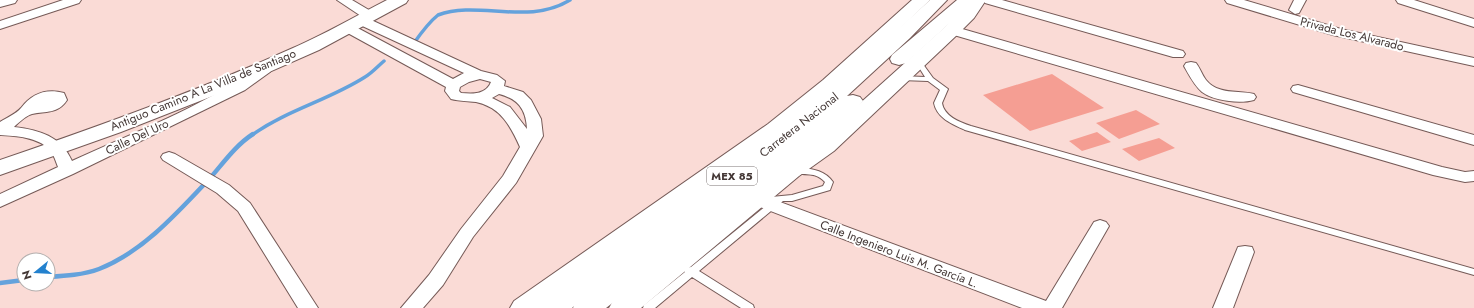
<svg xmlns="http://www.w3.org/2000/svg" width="1474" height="308" font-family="Jost,sans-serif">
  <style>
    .green { fill: #f59e93 }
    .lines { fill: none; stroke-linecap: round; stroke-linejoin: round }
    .stream-far1 { stroke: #64a2dc; stroke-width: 3.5 }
    .stream { stroke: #64a2dc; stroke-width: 4.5 }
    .lane-casing { stroke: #755a57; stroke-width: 2 }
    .street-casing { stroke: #755a57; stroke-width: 2 }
    .secondary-casing { stroke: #755a57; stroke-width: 2 }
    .highway-casing { stroke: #755a57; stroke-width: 2 }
    .lane { fill: #fff; fill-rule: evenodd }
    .street { fill: #fff; fill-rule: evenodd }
    .secondary { fill: #fff; fill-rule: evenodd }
    .highway { fill: #fff; fill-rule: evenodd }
    .labels { text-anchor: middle; stroke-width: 4; stroke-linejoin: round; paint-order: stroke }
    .shield { fill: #fff; stroke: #7b7372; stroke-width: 1 }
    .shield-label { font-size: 11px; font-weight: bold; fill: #433735 }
    .street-label { font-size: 12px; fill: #433735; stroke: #fff }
  </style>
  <rect width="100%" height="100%" fill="#fadbd6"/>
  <path class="green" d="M1052 74 1104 108 1030 131 983 95Z
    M1136 110 1160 124 1119 139 1096 123Z
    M1097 132 1111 142 1082 151 1069 141Z
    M1159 138 1175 148 1139 161 1122 149Z"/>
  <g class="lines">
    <path class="stream-far1" d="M414 43C421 33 428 23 438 15 478 0 528 26 570 0
      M252 135C287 110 329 100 365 77 372 73 378 66 384 61"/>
    <path class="stream" d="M48 277C65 276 83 275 99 269 143 252 179 211 211 177 224 162 236 145 253 134
      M0 283 24 280"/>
    <g class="lane-casing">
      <path id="lane" d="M918 59 920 60 933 78 948 89 942 103C944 116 959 122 971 126L1474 269V275L965 130C952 124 937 118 934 103L940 90 928 81 901 80 897 78 901 76 925 77 915 61Z
        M801 168C814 169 825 171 833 182L830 190 792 201H783L699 271 753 305 754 308H741L692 277 655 308H643L644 305 685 272 684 270 686 268 691 267 772 201 770 199 771 197 792 195 823 186 825 182C813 169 800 178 792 171L793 169Z"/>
    </g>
    <g class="street-casing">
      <path id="street" d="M0 0H17L15 3 0 7Z
        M63 0H81L79 3 0 29V21Z
        M337 0H352L374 13 376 16 374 19H369L481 71 497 75 505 81 504 86 523 92 531 100 541 119 543 136 516 183 473 237 443 285 423 308H401L429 275 461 229 503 176 520 147C511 127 501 107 476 102 468 101 459 101 451 99L445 91 446 87 344 31 342 28 344 25H352L453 79 464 73 358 24 356 21 358 18H364ZM480 79 491 82C486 95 472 94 461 93L459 91 460 87 469 82ZM499 94C518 99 526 109 527 129L510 107 492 98Z
        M983 0H1002L1183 51 1185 54 1183 57H1173L985 3Z
        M1225 0H1244L1341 29 1474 58V66L1333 35 1227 3Z
        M1294 0H1306L1299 13 1295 14 1289 10Z
        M1396 0H1414L1474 19V27L1398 3Z
        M952 26 1442 167 1465 172 1474 171V181L1465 182 1433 175 947 33 946 30Z
        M1191 62 1196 63C1200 68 1202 75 1206 80 1218 95 1238 90 1254 94L1256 97 1254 100C1240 104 1214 101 1202 92 1194 85 1189 75 1184 66L1186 63Z
        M265 65 270 66 272 69 270 72 245 90 73 174 0 207V194L58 167C56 162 54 155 50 150 38 137 16 136 0 135V122C6 118 16 114 21 108 32 94 45 88 64 93L67 100C58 114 46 111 32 114 27 115 18 123 14 127 39 130 61 136 72 161 135 132 203 107 260 66Z
        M1298 85 1474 135V145L1293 92 1291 89 1293 86Z
        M169 152 175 154 229 185 250 203 318 308H298L238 211 217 193 163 160 161 157 163 154Z
        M756 193 1046 301 1094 222 1100 220 1106 222 1109 226 1062 308H1022L750 203 747 199 750 195Z
        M1245 246 1252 247 1254 252 1233 308H1213L1236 252 1238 247Z"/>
    </g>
    <g class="secondary-casing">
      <path id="secondary" d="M387 0H408L406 3 319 50 233 88 121 132 0 175V160C99 126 197 91 293 48 325 34 356 16 387 0Z
        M912 0H930L837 88 782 132 544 308H510L514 301 768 124 823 80Z
        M970 0H986L974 18 958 34 834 151 799 176 641 308H609L613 301 783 166 818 141 946 26Z"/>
    </g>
    <g class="highway-casing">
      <path id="highway" d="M930 0H947L910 38 847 96 853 95 860 97 863 101 823 140 606 308H573L574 306 572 308H538L542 301 692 196 820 100Z
        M957 0H975L906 63 899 65 892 63 890 59 892 55Z"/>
    </g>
    <use href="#lane" class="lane"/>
    <use href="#street" class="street"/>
    <use href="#secondary" class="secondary"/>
    <use href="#highway" class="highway"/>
  </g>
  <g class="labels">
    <rect class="shield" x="707" y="167" width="50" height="18" rx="3"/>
    <g class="shield-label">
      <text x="732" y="180">MEX 85</text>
    </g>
    <g class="street-label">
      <text transform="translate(1352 34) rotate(14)" y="4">Privada Los Alvarado</text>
      <text transform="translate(203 90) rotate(-22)" y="4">Antiguo Camino A La Villa de Santiago</text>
      <text transform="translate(799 125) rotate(-38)" y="4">Carretera Nacional</text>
      <text transform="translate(137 137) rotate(-25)" y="4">Calle Del Uro</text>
      <text transform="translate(899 254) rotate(21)" y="4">Calle Ingeniero Luis M. García L.</text>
    </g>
  </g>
  <g transform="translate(36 272) rotate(252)"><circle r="19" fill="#ffffff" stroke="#b4afae"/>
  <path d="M0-3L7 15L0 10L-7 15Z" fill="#2381ce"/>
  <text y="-6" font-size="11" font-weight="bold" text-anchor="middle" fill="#433735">N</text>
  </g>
</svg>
